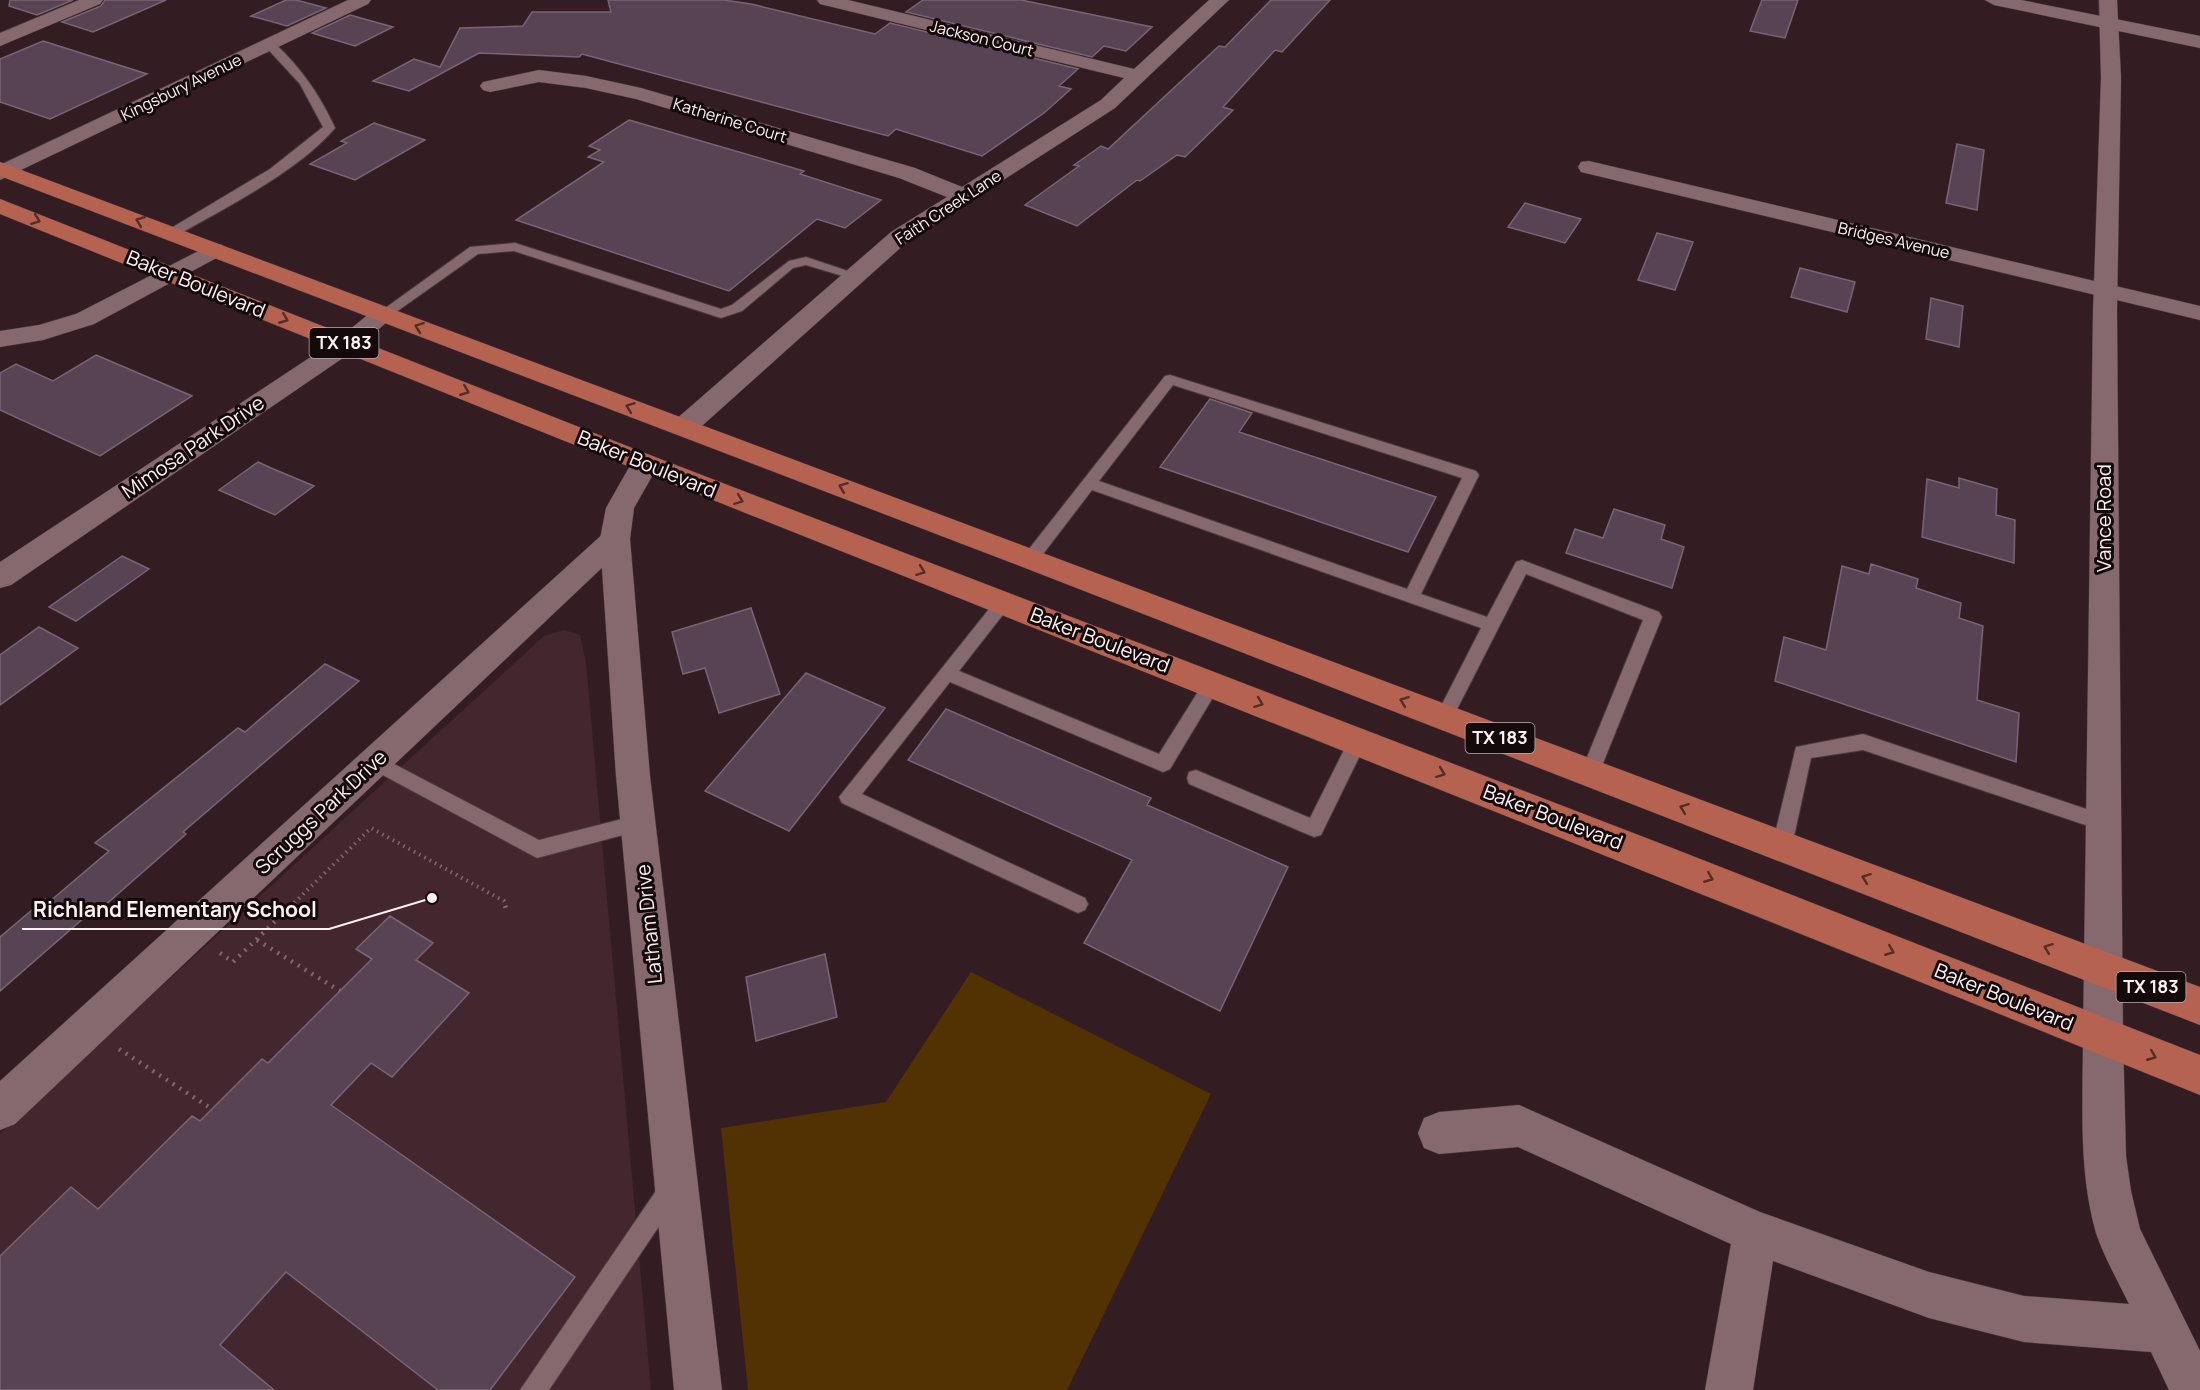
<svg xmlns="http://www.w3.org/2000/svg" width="2200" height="1390" font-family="Manrope,sans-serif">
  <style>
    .built { fill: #44262e }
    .green { fill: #523103 }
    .building { fill: #574353; stroke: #796475; stroke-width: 1.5 }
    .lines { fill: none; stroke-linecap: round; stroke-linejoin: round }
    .service-casing { stroke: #4c3a3e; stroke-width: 2 }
    .minor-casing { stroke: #4c3a3e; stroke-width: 1 }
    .tertiary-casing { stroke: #4c3a3e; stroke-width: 1 }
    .primary-casing { stroke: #4c3a3e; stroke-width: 1 }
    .path-far1 { stroke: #7d696d; stroke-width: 4; stroke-dasharray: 1.5 4.5; stroke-linecap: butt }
    .path { stroke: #7d696d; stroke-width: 4.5; stroke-dasharray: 2 6; stroke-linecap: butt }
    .service { fill: #85696f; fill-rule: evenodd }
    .minor { fill: #85696f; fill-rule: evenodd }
    .tertiary { fill: #85696f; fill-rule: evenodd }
    .primary { fill: #b56250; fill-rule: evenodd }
    .oneway { stroke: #542d27 }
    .labels { text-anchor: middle; stroke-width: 6; stroke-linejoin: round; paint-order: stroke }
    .far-street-label { font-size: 16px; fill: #fef1f3; stroke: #140a0c }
    .shield { fill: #140a0c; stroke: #b8acae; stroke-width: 1.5 }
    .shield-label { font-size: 18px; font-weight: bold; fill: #fef1f3 }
    .street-label { font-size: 20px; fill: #fef1f3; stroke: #140a0c }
    .leader { fill: none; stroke: #fef1f3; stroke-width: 2 }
    .callout-dot { fill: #fef1f3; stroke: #140a0c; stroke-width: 2 }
    .callout-label { font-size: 21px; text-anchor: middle; font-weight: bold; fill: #fef1f3; stroke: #140a0c; stroke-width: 6; stroke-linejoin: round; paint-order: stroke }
  </style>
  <rect width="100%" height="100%" fill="#341d22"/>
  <path class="built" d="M564 630 580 635 586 663 651 1390H0V1134L544 636Z"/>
  <path class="green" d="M971 972 1211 1094 1067 1390H748L721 1128 886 1102Z"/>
  <path class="building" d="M10 0H73L37 15 9 6Z
    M105 0H166L93 32 62 22 101 6Z
    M286 0H296L326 8 287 26 251 16Z
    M608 0H724L751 4 875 34 890 23 1078 69 1059 86 1071 89 1044 113 982 156 896 129 888 136 582 54 579 57 479 53 409 91 373 81 414 59 440 67 460 28 523 26 532 12H611Z
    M923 0H1021L1152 27 1126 51 1104 46 1092 57 906 12Z
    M1271 0H1330L1282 52 1275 50 1223 107 1233 110 1185 157 1177 155 1140 181 1137 180 1077 226 1025 205 1079 166 1074 165 1101 146 1108 149 1219 46 1225 47Z
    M1762 0H1798L1785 38 1750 31Z
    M350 15 393 27 355 46 312 33Z
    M43 41 147 74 50 119 0 102V59Z
    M629 120 804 171 800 174 881 200 845 228 817 219 729 291 516 220 604 162 588 157 600 150 589 146Z
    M374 123 425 140 355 180 310 164 347 143 341 141Z
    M1957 144 1984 150 1977 210 1946 203Z
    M1525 203 1581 219 1565 243 1508 227Z
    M1657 233 1693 242 1675 290 1638 280Z
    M1800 268 1855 282 1847 312 1791 297Z
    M1931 298 1963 306 1959 347 1926 339Z
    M96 355 192 396 100 456 0 410V373L16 364 53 381Z
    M1210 399 1252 413 1239 432 1436 497 1408 552 1160 467Z
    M258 462 271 468 314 486 275 515 219 490Z
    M1959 478 1997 489 1996 515 2015 520 2014 563 1922 537 1927 479 1959 488Z
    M1614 509 1665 525 1661 539 1684 547 1672 588 1566 553 1575 529 1603 538Z
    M122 556 149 569 76 621 49 607Z
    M1871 564 1918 579 1916 588 1961 603 1959 618 1983 626 1977 700 2019 713 2016 762 1775 681 1784 637 1826 650 1842 566 1869 574Z
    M751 608 780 694 719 713 705 668 683 674 672 632Z
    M39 627 78 648 0 705V655Z
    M325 664 359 681 183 832 186 834 104 906 100 904 0 991V937L45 899 49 902 109 851 95 843 238 728 245 732Z
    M806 673 885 708 789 831 705 791Z
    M946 709 1151 798 1147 805 1288 867 1220 1011 1084 943 1132 860 908 760Z
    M390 916 433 943 416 960 469 993 392 1077 371 1063 331 1105 575 1277 490 1390H438L286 1272 220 1345 274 1390H0V1256L71 1187 98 1209 192 1116 200 1121 262 1059 268 1063 372 959 356 949Z
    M825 954 837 1017 756 1041 746 977Z"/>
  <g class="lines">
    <g class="service-casing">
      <path id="service" d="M265 42H273C300 66 320 95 335 128 299 171 225 208 176 236H168V230L270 169 323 127 300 84 265 46Z
        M515 243 721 309 732 305 789 261 806 257 863 276 856 280 806 265 793 268 742 311 721 318 514 251 478 254 389 317H379L377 314 470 247Z
        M1170 375 1476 471 1479 475 1421 594 1487 617 1516 562 1522 560 1659 612 1662 617 1597 778 1590 780 1583 778 1581 772 1643 620 1526 574 1451 721 1445 723 1439 721 1436 716 1481 628 1092 490 1037 562H1025L1023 558 1025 554 1165 376ZM1173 385 1462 478 1407 589 1099 481Z
        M1003 597 1011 603 1009 607 959 671 1159 754 1206 679H1218L1221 684 1170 769 1163 772 950 682 862 794 1085 898 1088 904 1085 910 1078 913 842 803 839 797 997 599Z
        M1358 733 1365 736 1367 741 1321 835 1314 837 1189 784 1187 778 1189 772 1196 770 1310 818 1351 736Z
        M1863 734 2110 817 2113 823 2110 829 2103 831 1863 750 1811 758 1792 846 1789 852 1782 855 1775 852 1772 846 1796 747Z
        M375 754 539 840 638 815 645 817 648 823 645 829 638 831 537 858 368 767 366 762 368 757Z
        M670 1178 678 1182 682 1190 678 1198 549 1390H520L662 1182Z"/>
    </g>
    <g class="minor-casing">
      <path id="minor" d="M79 0H103L100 4 0 46V33Z
        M348 0H371L368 4 0 180V165Z
        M817 0H848L1134 69 1209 0H1229L1115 108 907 242 694 433 684 436 674 433 670 427 674 421 891 232 947 197 899 178 636 99 586 88 539 82 490 92 483 90 480 86 483 82 539 70 586 76 641 88 915 168 962 187 1101 100 1124 78 820 4Z
        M1985 0H2021L2200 36V48L1994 5Z
        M1589 161 2200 306V320L1581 172 1578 167 1581 162Z
        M214 243 222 245 226 250 222 255 94 324 43 340 0 347V331L39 325 76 314Z
        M384 307 393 309 396 314 356 349 11 585 0 588V562L338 339 375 309Z
        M615 529 625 532 630 539 625 546 15 1124 0 1130V1081L605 532Z
        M2103 1018 2117 1023 2123 1037 2126 1156 2131 1191 2140 1229 2200 1351V1390H2169L2151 1352 2024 1342 1929 1318 1773 1261 1753 1390H1705L1731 1244 1518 1147 1439 1154 1424 1148 1418 1133 1424 1118 1439 1112 1519 1105 1760 1212 1929 1272 2024 1296 2129 1304C2118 1281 2104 1257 2096 1233 2078 1170 2083 1102 2083 1037L2089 1023Z"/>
    </g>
    <g class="tertiary-casing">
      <path id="tertiary" d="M2099 0H2117L2121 78 2117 312 2123 1037 2117 1051 2103 1056 2089 1051 2083 1037 2093 312 2101 78Z
        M645 455 655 457 659 464 634 508 630 539 650 776 722 1390H674L616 776 600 539 606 508 635 457Z"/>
    </g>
    <g class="primary-casing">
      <path id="primary" d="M0 162 2200 987V1025L1020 566 0 176Z
        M0 199 655 457 1667 846 2200 1055V1095C1468 798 732 510 0 214Z"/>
    </g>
    <path class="path-far1" d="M290 907 371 828 504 901 506 907"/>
    <path class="path" d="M505 906 507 912
      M257 940 340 991
      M220 953 233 962 291 906
      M119 1049 212 1109"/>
    <use href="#service" class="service"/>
    <use href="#minor" class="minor"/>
    <use href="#tertiary" class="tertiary"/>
    <use href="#primary" class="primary"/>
  </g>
  <defs><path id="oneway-chevron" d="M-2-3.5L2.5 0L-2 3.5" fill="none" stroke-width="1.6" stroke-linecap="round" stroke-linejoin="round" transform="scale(1.5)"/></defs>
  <g class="oneway">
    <use href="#oneway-chevron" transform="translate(36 220) rotate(21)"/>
    <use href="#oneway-chevron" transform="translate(140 221) rotate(-159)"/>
    <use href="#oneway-chevron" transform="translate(284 319) rotate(22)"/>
    <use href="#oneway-chevron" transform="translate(419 327) rotate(-159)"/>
    <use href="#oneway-chevron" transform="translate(465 391) rotate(22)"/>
    <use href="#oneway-chevron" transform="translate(630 407) rotate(-159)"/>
    <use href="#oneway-chevron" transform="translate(843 487) rotate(-159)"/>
    <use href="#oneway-chevron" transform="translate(739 500) rotate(21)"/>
    <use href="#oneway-chevron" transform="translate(921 571) rotate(21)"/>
    <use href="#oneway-chevron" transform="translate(1404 701) rotate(-159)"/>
    <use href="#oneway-chevron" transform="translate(1259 703) rotate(21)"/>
    <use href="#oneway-chevron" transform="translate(1441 773) rotate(21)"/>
    <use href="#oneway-chevron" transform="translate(1684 808) rotate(-159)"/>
    <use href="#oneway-chevron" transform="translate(1709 878) rotate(22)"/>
    <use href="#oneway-chevron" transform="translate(1866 878) rotate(-159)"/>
    <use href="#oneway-chevron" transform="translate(2048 948) rotate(-159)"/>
    <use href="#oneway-chevron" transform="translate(1890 951) rotate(22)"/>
    <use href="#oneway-chevron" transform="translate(2152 1056) rotate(22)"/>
  </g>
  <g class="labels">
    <g class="far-street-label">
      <text transform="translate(982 38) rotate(14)" y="6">Jackson Court</text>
      <text transform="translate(181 87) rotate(-26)" y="6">Kingsbury Avenue</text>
      <text transform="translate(730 120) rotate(17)" y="6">Katherine Court</text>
      <text transform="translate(948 207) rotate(-33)" y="6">Faith Creek Lane</text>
      <text transform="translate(1894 240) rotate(13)" y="6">Bridges Avenue</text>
    </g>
    <g class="shield">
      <rect x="309.5" y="328" width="69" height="30" rx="4.5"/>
      <rect x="1465.5" y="723" width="69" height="30" rx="4.5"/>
      <rect x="2116.5" y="972" width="69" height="30" rx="4.5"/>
    </g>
    <g class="shield-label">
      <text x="344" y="349">TX 183</text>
      <text x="1500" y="744">TX 183</text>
      <text x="2151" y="993">TX 183</text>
    </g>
    <g class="street-label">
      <text transform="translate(196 284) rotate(22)" y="7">Baker Boulevard</text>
      <text transform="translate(193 447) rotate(-34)" y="7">Mimosa Park Drive</text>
      <text transform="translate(647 464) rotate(22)" y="7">Baker Boulevard</text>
      <text transform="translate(2104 518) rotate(-90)" y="7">Vance Road</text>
      <text transform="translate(1100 640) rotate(21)" y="7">Baker Boulevard</text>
      <text transform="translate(321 812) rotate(-43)" y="7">Scruggs Park Drive</text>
      <text transform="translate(1553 817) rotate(21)" y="7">Baker Boulevard</text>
      <text transform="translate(649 924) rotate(-96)" y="7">Latham Drive</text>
      <text transform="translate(2004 997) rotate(22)" y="7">Baker Boulevard</text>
    </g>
  </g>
  <path class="leader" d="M432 898L329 929H22"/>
  <circle class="callout-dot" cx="432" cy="898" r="6"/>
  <g class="callout-label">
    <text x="175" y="917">Richland Elementary School</text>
  </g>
</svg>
